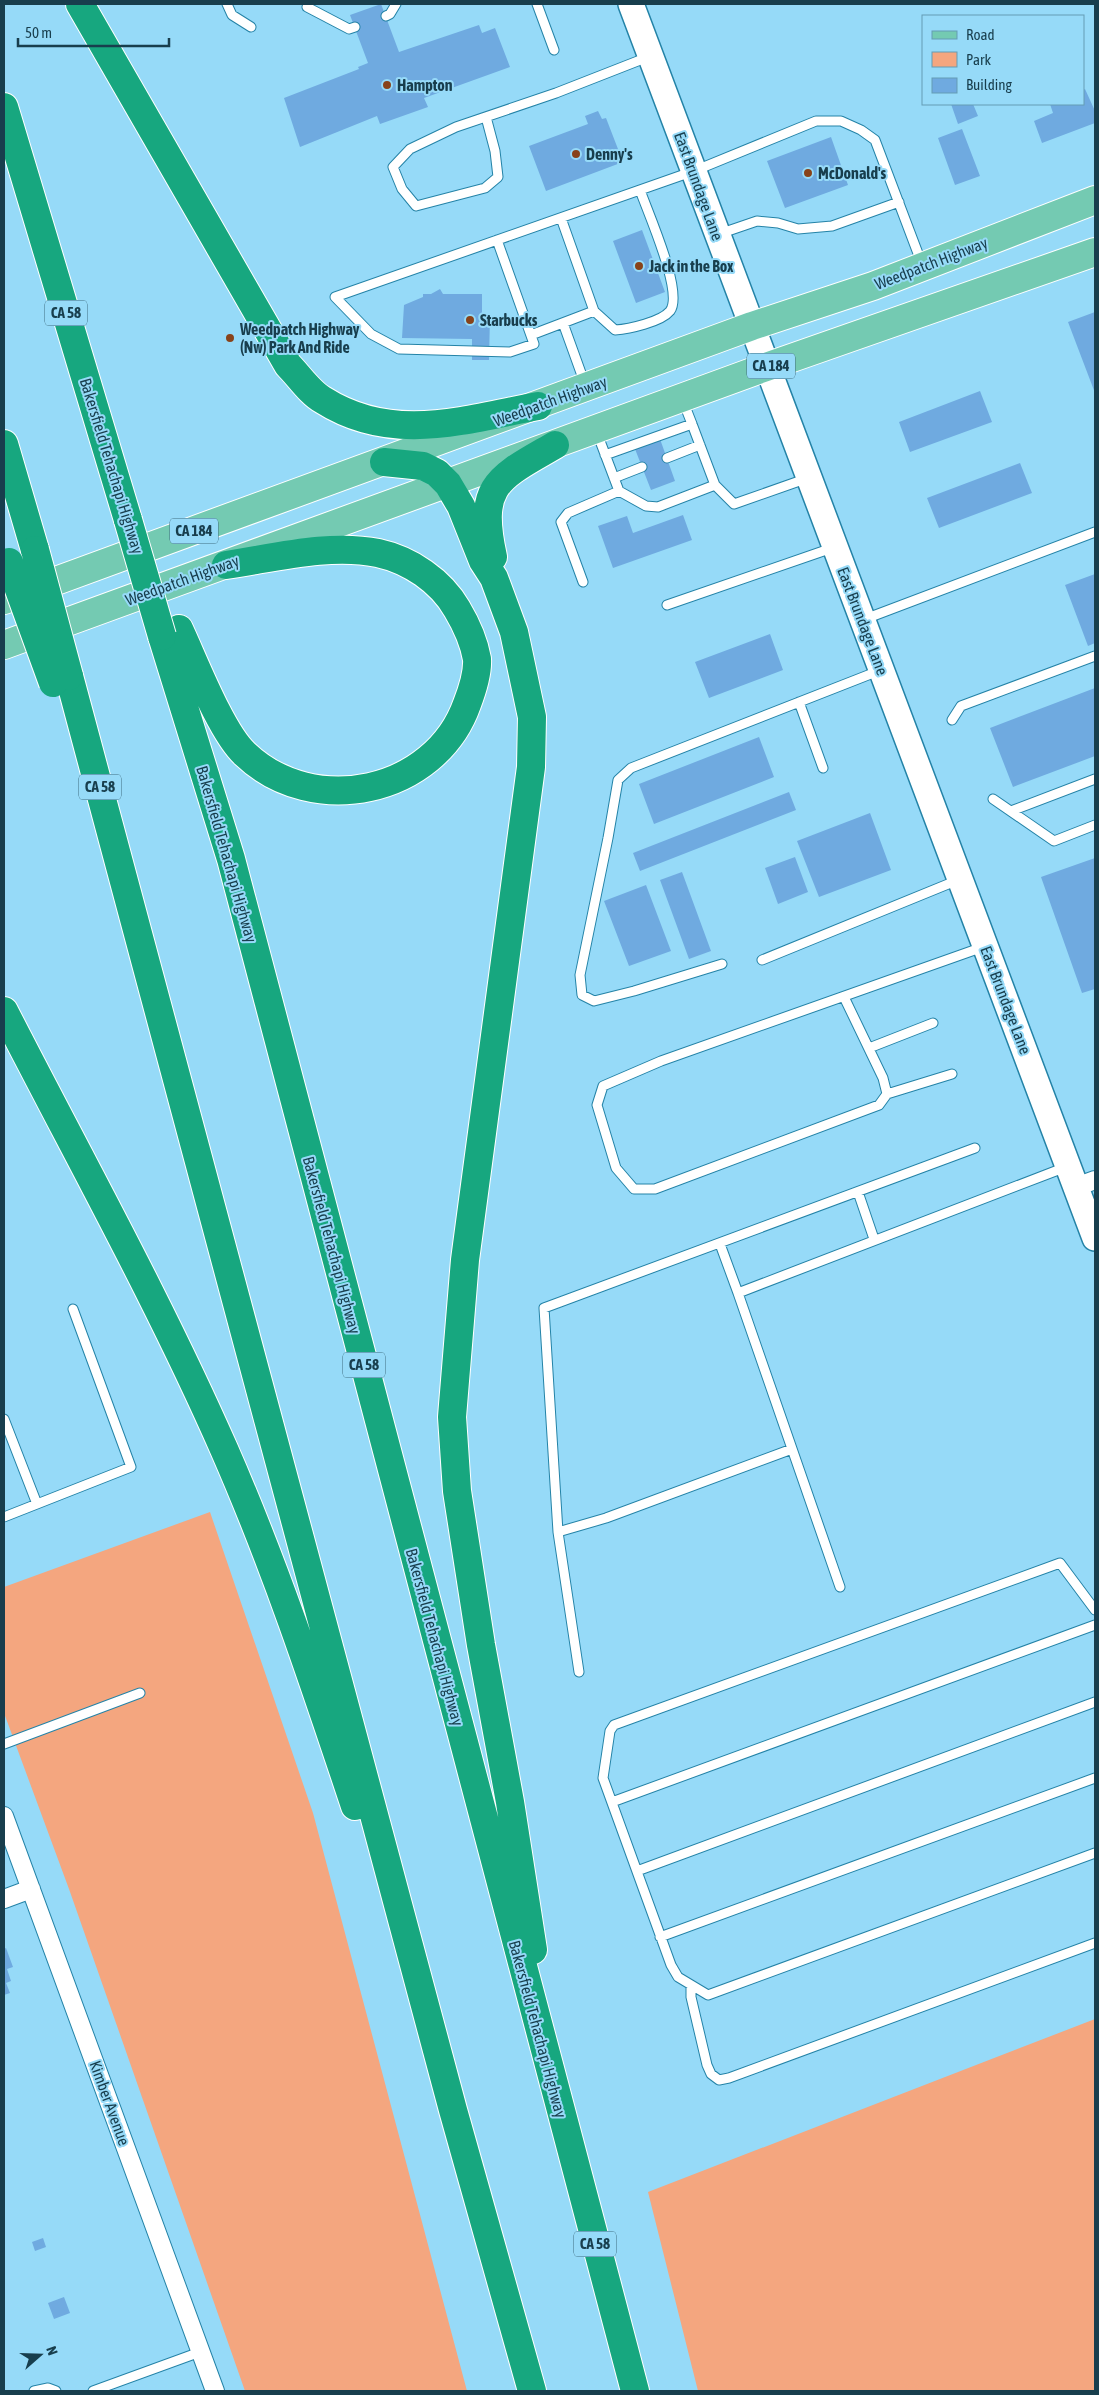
<svg xmlns="http://www.w3.org/2000/svg" width="1099" height="2395" font-family="'Asap Condensed',sans-serif">
  <style>
    .green { fill: #f4a67f }
    .building { fill: #6faae0 }
    .lines { fill: none; stroke-linecap: round; stroke-linejoin: round }
    .service-casing { stroke: #2483a7; stroke-width: 11 }
    .minor-casing { stroke: #2483a7; stroke-width: 20 }
    .secondary-casing { stroke: #2483a7; stroke-width: 28 }
    .primary-casing { stroke: #fff; stroke-width: 30 }
    .motorway-casing { stroke: #fff; stroke-width: 30 }
    .service { stroke: #fff; stroke-width: 9 }
    .minor { stroke: #fff; stroke-width: 18 }
    .secondary { stroke: #fff; stroke-width: 25 }
    .primary { stroke: #74cab2; stroke-width: 28 }
    .motorway { stroke: #17a77f; stroke-width: 28 }
    .motorway-bridge-casing { stroke: #fff; stroke-width: 30; stroke-linecap: butt }
    .motorway-bridge { stroke: #17a77f; stroke-width: 28 }
    .poi-dot { fill: #88431a; stroke: #96daf8; stroke-width: 2 }
    .labels { text-anchor: middle; stroke-width: 4; stroke-linejoin: round; paint-order: stroke }
    .shield { fill: #96daf8; stroke: #3e6d80; stroke-width: 1 }
    .shield-label { font-size: 15px; font-weight: bold; fill: #183e4d }
    .poi-label { font-size: 16px; font-weight: bold; fill: #183e4d; stroke: #96daf8; text-anchor: start }
    .street-label { font-size: 16px; fill: #183e4d; stroke: #96daf8 }
  </style>
  <rect width="100%" height="100%" fill="#96daf8"/>
  <path class="green" d="M210 1512 313 1813 467 2391H245L69 1889 4 1713V1587Z
    M1095 2019V2391H698L648 2192Z"/>
  <path class="building" d="M381 4 399 52 479 25 482 33 495 28 510 67 424 98 428 107 380 124 377 116 300 147 284 98 359 69 358 67 368 63 350 15Z
    M1085 89 1095 111V123L1042 143 1034 121 1053 113 1050 104H1083V90Z
    M951 104H973L978 116 958 124Z
    M598 111 602 119 606 118 623 162 546 191 529 146 588 124 585 116Z
    M962 129 980 176 955 185 938 138Z
    M831 137 848 185 785 208 767 161Z
    M642 230 665 292 636 303 613 241Z
    M440 289 443 294H482V315L490 316 489 360H472V339L402 338 404 305 423 297V294H431Z
    M1095 312V393L1068 322Z
    M980 391 992 422 910 452 899 422Z
    M660 439 675 481 651 490 635 449Z
    M1020 463 1032 493 939 528 927 498Z
    M683 515 692 540 613 568 598 526 627 516 633 533Z
    M1095 574V643L1088 646 1065 585Z
    M770 634 783 670 709 698 695 662Z
    M1095 688V756L1013 787 990 728Z
    M759 737 774 777 654 824 639 784Z
    M789 792 796 810 640 871 633 853Z
    M870 813 891 870 819 897 797 841Z
    M795 857 808 892 778 904 765 868Z
    M1095 858V989L1082 993 1041 877Z
    M682 872 711 951 689 959 660 880Z
    M646 885 671 951 629 966 604 901Z
    M6 1948 13 1967 7 1969 11 1981 6 1983 10 1993 4 1995V1949Z
    M43 2238 46 2247 35 2251 32 2242Z
    M64 2297 70 2313 54 2319 48 2303Z"/>
  <g class="lines">
    <g class="service-casing">
      <path id="service" d="M227 4 232 15 251 27
        M537 4 554 50
        M307 7 349 29 355 27
        M386 16 390 14 396 4
        M486 117 495 151 498 177 485 188 416 206 402 189 393 167 410 149 456 127 556 93 648 57
        M719 234 757 221 778 223 798 229 832 226 899 202
        M497 240 534 344 510 352 399 349 371 334 335 297 694 171 816 121H841L861 130 875 140 922 264
        M594 311 615 330C629 329 661 322 670 311 684 293 648 213 640 190
        M563 323 585 384
        M531 335 594 311 561 218
        M683 401 692 424
        M605 455 692 424 715 485
        M667 458 700 445
        M614 478 642 467
        M619 491 646 506 658 507 715 485 734 504 808 478
        M583 582 561 522 568 513 619 491 597 433
        M667 605 835 547
        M865 619 1095 532
        M799 702 823 768
        M952 720 961 706 1095 656
        M993 799 1054 841 1095 825
        M1011 811 1095 779
        M762 960 958 880
        M722 964 634 991 594 1001 582 995 580 975 608 838 618 780 631 768 881 670
        M844 997 883 1078 887 1094 879 1105 655 1189H634L616 1168 597 1105 603 1086 661 1061 983 947
        M869 1048 933 1023
        M887 1094 952 1074
        M858 1192 874 1239
        M720 1244 738 1293
        M4 1419 37 1504 4 1517
        M37 1504 131 1467 73 1309
        M558 1532 544 1308 975 1148
        M840 1587 738 1293 1066 1167
        M1095 1610 1060 1563 614 1725 610 1731 603 1778 671 1965 678 1977 708 1995 1095 1853
        M579 1672 558 1532 606 1518 792 1449
        M4 1744 140 1693
        M612 1802 1095 1625
        M637 1871 1095 1702
        M660 1937 1095 1778
        M691 1985V1997L707 2065 711 2074 719 2080 729 2078 1095 1943
        M34 2391 48 2388 56 2391
        M93 2391 200 2352"/>
    </g>
    <g class="minor-casing">
      <path id="minor" d="M1076 1187 1095 1180
        M4 1816 215 2391
        M4 1899 31 1889"/>
    </g>
    <g class="secondary-casing">
      <path id="secondary" d="M631 4 1095 1238"/>
    </g>
    <g class="primary-casing">
      <path id="primary" d="M4 600 752 326 873 286 1095 200
        M4 645 766 367 1095 252"/>
    </g>
    <g class="motorway-casing">
      <path id="motorway" d="M80 4 288 365C299 376 310 393 323 400 392 444 464 420 538 406
        M4 107 128 520
        M4 444 35 550
        M384 462 423 466 437 473 448 484 461 506 483 561 494 578 514 632 532 717 531 767 465 1260 452 1417 457 1491 481 1645 510 1802 533 1950
        M493 557C477 484 498 478 555 445
        M179 629C194 661 221 732 245 754 313 819 435 794 467 704 472 691 478 674 477 659 474 642 466 624 457 609 441 581 410 560 378 553 329 543 274 558 226 565
        M162 636 231 859 635 2391
        M69 676 453 2110 532 2391
        M4 1011C78 1156 158 1299 224 1449 275 1565 315 1686 355 1806"/>
    </g>
    <use href="#service" class="service"/>
    <use href="#minor" class="minor"/>
    <use href="#secondary" class="secondary"/>
    <use href="#primary" class="primary"/>
    <use href="#motorway" class="motorway"/>
    <g class="motorway-bridge-casing">
      <path id="motorway-bridge" d="M128 520 162 636
        M35 550 69 676
        M9 562 53 683"/>
    </g>
    <use href="#motorway-bridge" class="motorway-bridge"/>
  </g>
  <g class="poi-dot">
    <circle cx="387" cy="85" r="5"/>
    <circle cx="576" cy="154" r="5"/>
    <circle cx="808" cy="173" r="5"/>
    <circle cx="639" cy="266" r="5"/>
    <circle cx="470" cy="320" r="5"/>
    <circle cx="230" cy="338" r="5"/>
  </g>
  <g class="labels">
    <g class="shield">
      <rect x="45" y="300.5" width="42" height="25" rx="4"/>
      <rect x="747" y="353.5" width="48" height="25" rx="4"/>
      <rect x="170" y="518.5" width="48" height="25" rx="4"/>
      <rect x="79" y="774.5" width="42" height="25" rx="4"/>
      <rect x="343" y="1352.5" width="42" height="25" rx="4"/>
      <rect x="574" y="2231.5" width="42" height="25" rx="4"/>
    </g>
    <g class="shield-label">
      <text x="66" y="318">CA 58</text>
      <text x="771" y="371">CA 184</text>
      <text x="194" y="536">CA 184</text>
      <text x="100" y="792">CA 58</text>
      <text x="364" y="1370">CA 58</text>
      <text x="595" y="2249">CA 58</text>
    </g>
    <g class="poi-label">
      <text x="397" y="91">Hampton</text>
      <text x="586" y="160">Denny's</text>
      <text x="818" y="179">McDonald's</text>
      <text x="649" y="272">Jack in the Box</text>
      <text x="480" y="326">Starbucks</text>
      <text x="240" y="335">Weedpatch Highway<tspan x="240" dy="18">(Nw) Park And Ride</tspan></text>
    </g>
    <g class="street-label">
      <text transform="translate(699 186) rotate(70)" y="6">East Brundage Lane</text>
      <text transform="translate(931 263) rotate(-21)" y="6">Weedpatch Highway</text>
      <text transform="translate(550 401) rotate(-20)" y="6">Weedpatch Highway</text>
      <text transform="translate(112 466) rotate(73)" y="6">Bakersfield Tehachapi Highway</text>
      <text transform="translate(182 580) rotate(-20)" y="6">Weedpatch Highway</text>
      <text transform="translate(863 621) rotate(69)" y="6">East Brundage Lane</text>
      <text transform="translate(227 854) rotate(74)" y="6">Bakersfield Tehachapi Highway</text>
      <text transform="translate(1006 1000) rotate(69)" y="6">East Brundage Lane</text>
      <text transform="translate(332 1245) rotate(75)" y="6">Bakersfield Tehachapi Highway</text>
      <text transform="translate(435 1637) rotate(75)" y="6">Bakersfield Tehachapi Highway</text>
      <text transform="translate(538 2029) rotate(75)" y="6">Bakersfield Tehachapi Highway</text>
      <text transform="translate(110 2103) rotate(70)" y="6">Kimber Avenue</text>
    </g>
  </g>
  <rect width="1099" height="2395" fill="none" stroke="#183e4d" stroke-width="10"/>
  <rect x="922" y="15" width="162" height="90" fill="#96daf8" stroke="#649cb4"/>
  <rect x="932" y="31" width="25" height="8" fill="#74cab2" stroke="#649cb4"/>
  <text x="966" y="40" font-size="15" fill="#183e4d">Road</text>
  <rect x="932" y="52" width="25" height="15" fill="#f4a67f" stroke="#649cb4"/>
  <text x="966" y="65" font-size="15" fill="#183e4d">Park</text>
  <rect x="932" y="78" width="25" height="15" fill="#6faae0" stroke="#649cb4"/>
  <text x="966" y="90" font-size="15" fill="#183e4d">Building</text>
  <g transform="translate(40 2355) rotate(70)" stroke="#96daf8" stroke-width="4" paint-order="stroke">
  <path d="M0-4L9 19L0 12L-9 19Z" fill="#183e4d"/>
  <text y="-8" font-size="14" font-weight="bold" text-anchor="middle" fill="#183e4d">N</text>
  </g>
  <path d="M18 38v8h151v-8" fill="none" stroke="#183e4d" stroke-width="2.5"/>
  <text x="25" y="38" font-size="15" fill="#183e4d" stroke="#96daf8" stroke-width="4" paint-order="stroke">50 m</text>
</svg>
